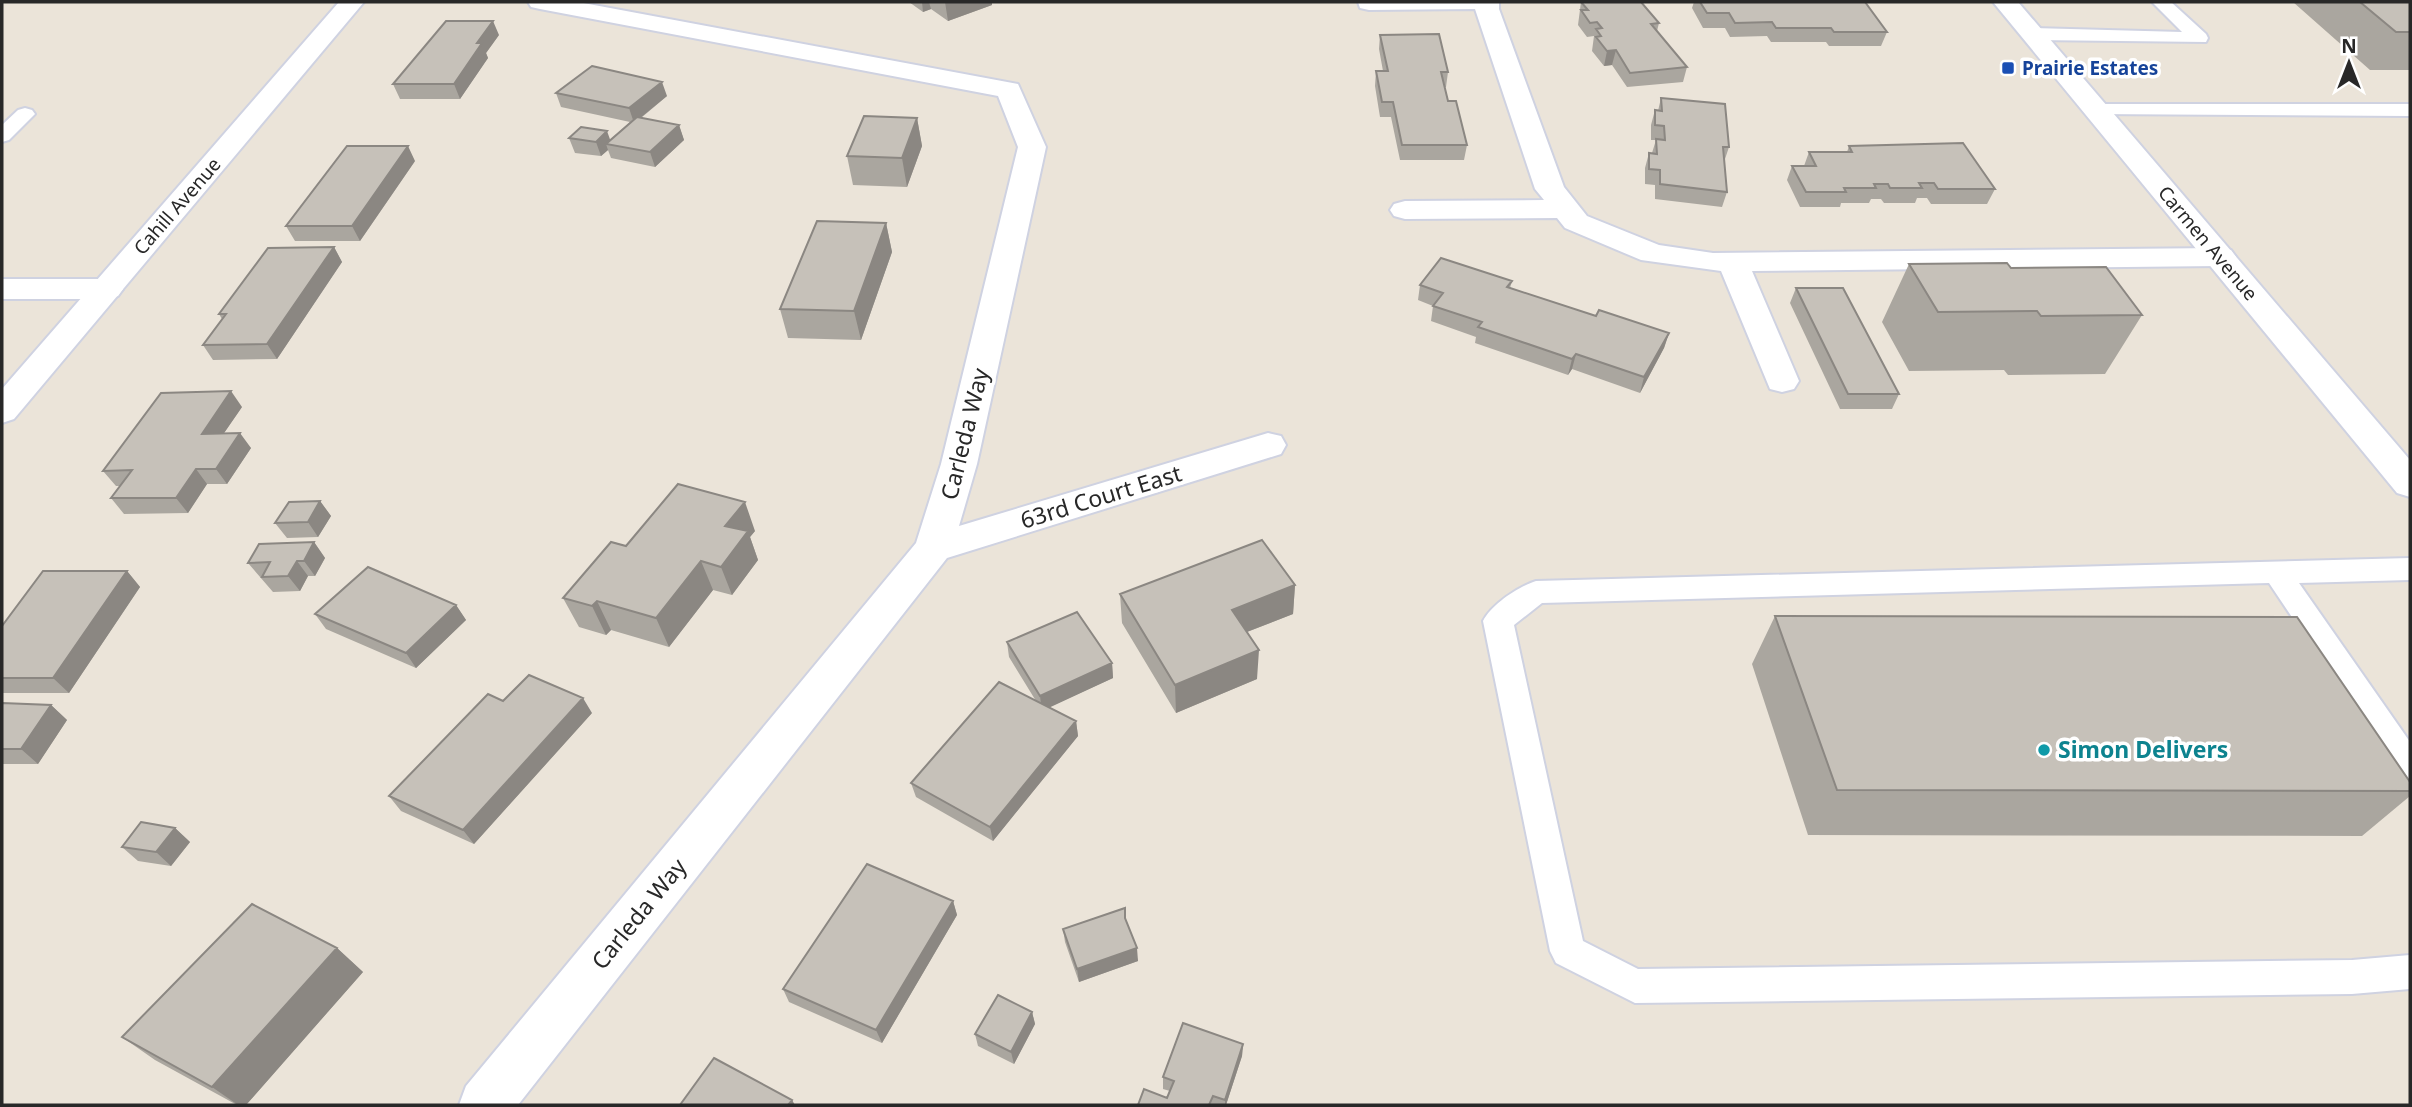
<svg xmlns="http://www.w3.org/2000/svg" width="2412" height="1107" font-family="'Noto Sans',sans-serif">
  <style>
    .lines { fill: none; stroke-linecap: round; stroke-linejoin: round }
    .service-casing { stroke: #cfd2e1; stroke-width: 4 }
    .minor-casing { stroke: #cfd2e1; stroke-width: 4 }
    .tertiary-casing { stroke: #cfd2e1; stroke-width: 4 }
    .service { fill: #fff; fill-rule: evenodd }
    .minor { fill: #fff; fill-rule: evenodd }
    .tertiary { fill: #fff; fill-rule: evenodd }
    .wall { fill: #aaa69f }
    .shaded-wall { fill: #8b8782 }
    .building { fill: #c6c1b9; stroke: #8b8782; stroke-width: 2 }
    .transit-dot { fill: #1a4fb4; stroke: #fff; stroke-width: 2.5 }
    .culture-dot { fill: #0f9aa8; stroke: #fff; stroke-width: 2.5 }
    .labels { text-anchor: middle; stroke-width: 7; stroke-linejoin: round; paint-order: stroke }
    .far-transit-label { font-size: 19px; font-weight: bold; fill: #164399; stroke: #fff; text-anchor: start }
    .far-street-label { font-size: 19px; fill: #282828; stroke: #fff }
    .street-label { font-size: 23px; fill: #282828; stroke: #fff }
    .culture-label { font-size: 23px; font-weight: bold; fill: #0d838f; stroke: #fff; text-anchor: start }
  </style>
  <rect width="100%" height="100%" fill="#ebe4d9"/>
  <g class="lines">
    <g class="service-casing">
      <path id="service" d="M2152 2H2171L2206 34 2208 38 2206 42 2033 40 2024 34 2033 28 2182 32Z
        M2097 104H2410V116L2090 114 2087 110 2090 106Z
        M25 108 32 110 35 114 9 140 2 142V125L18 110Z
        M2410 558V580L2299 583 2410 742V781L2399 777 2269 583 1542 603 1514 625 1583 941 1638 969 2352 960 2410 955V989L2352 994 1635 1003 1556 963 1550 951 1483 621C1492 604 1518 587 1536 581Z"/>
    </g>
    <g class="minor-casing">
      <path id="minor" d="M528 2H578L1018 84 1046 147 977 464 959 526 1268 433 1281 436 1286 445 1281 454 947 558 518 1105H459L466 1086 916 543 941 464 1018 147 998 96 540 9 531 7Z
        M1358 2H1499V9L1564 187 1587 216 1659 245 1713 253 2220 248 2231 250 2236 257 2231 264 2220 266 1752 271 1799 381 1794 389 1782 392 1770 389 1721 271 1641 260 1565 228 1557 218 1405 219 1394 216 1390 210 1394 204 1405 201 1544 200 1535 189 1475 9 1369 10 1360 8Z
        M2 279H107L118 282 123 289 118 296 107 299H2Z"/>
    </g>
    <g class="tertiary-casing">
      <path id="tertiary" d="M339 2H364L14 419 2 423V389Z
        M1993 2H2018L2410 460V497L2397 493Z"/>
    </g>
    <use href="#service" class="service"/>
    <use href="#minor" class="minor"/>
    <use href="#tertiary" class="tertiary"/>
  </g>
  <path class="wall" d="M909 2H992V5L948 21 931 9 923 12Z
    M1581 2 1659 23 1657 31 1687 67 1683 82 1627 87 1612 65 1604 66 1592 51 1594 36 1587 37 1578 25Z
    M1694 2H1865L1887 32 1881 46H1829L1826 42H1771L1767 36 1730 37 1725 28H1703L1692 8Z
    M2293 2H2410V70H2370Z
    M499 35 486 53 488 58 460 99H400L393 84Z
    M1380 35 1448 72 1446 87H1445L1448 101 1467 145 1464 160H1400L1391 117H1380L1375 86 1376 71H1383L1379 49Z
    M556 93 667 96 641 118 679 125 684 140 655 167 611 158 608 150 601 156 575 153 569 138 610 140 630 122 561 107Z
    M1661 98 1729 147 1724 162 1727 192 1722 207 1655 199V185L1645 184V168L1649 153H1652L1656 140H1651V125L1655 110 1658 111Z
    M917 118 922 146 907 187 853 185 847 156Z
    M1849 146 1995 189 1987 204H1931L1927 198H1917L1915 203H1884L1881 199H1871L1869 203H1841L1840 207H1800L1787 180 1792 166H1804L1809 152H1847Z
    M415 161 360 241H295L286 226Z
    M886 223 892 252 861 340 788 338 780 309Z
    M334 247 342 262 277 359 213 360 203 345 222 319 219 314Z
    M1909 264 2011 268 2142 315 2105 374 2008 375 2004 370 1909 371 1882 322Z
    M1512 281 1510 288 1596 316 1669 333 1664 348 1640 393 1572 369 1568 375 1475 343 1476 337 1431 321 1433 306 1418 300 1420 285Z
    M1796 288 1899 394 1892 409H1840L1790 303Z
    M242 407 224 433 251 448 227 484H207L188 513 124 514 111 498 120 486H116L103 471Z
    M320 501 331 516 318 537 287 538 275 523Z
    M755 531 750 537 758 560 732 595 713 590 669 647 611 630 606 635 579 627 563 598 626 546Z
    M314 542 325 558 315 576H308L300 591 273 592 248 563Z
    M127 571 140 587 69 693H2V626Z
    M1295 585 1293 614 1247 632 1257 679 1176 713 1122 623 1120 594Z
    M456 605 466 620 416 668 326 629 315 614Z
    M1775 616 2410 782V796L2362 836 1808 835 1752 664Z
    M1007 642 1112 663 1113 678 1049 707 1076 721 1078 736 993 841 916 797 911 783 1036 701 1009 657Z
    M2 703 51 705 67 720 38 764H2Z
    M592 713 474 844 401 811 389 796Z
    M175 828 190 842 171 866 138 861 122 847Z
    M953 901 957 915 882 1043 789 1002 783 989Z
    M1126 922 1138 961 1079 982 1065 942 1063 929Z
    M337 948 363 972 246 1105H237L155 1060 122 1037Z
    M1032 1012 1035 1024 1014 1064 978 1046 975 1034Z
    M1243 1044 1242 1056 1226 1105H1138L1167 1098 1170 1091 1163 1089V1077Z"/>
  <path class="shaded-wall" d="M922 2H929L931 9 923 12Z
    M945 2H992V5L948 21Z
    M493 21 499 35 486 53 488 58 460 99 454 84 477 43Z
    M1616 50 1612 65 1604 66 1607 51Z
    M662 82 667 96 634 123 629 108Z
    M917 118 922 146 907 187 902 158Z
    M679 125 684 140 655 167 650 152Z
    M607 131 612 145 606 144 608 150 601 156 596 142Z
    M408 146 415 161 360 241 352 226Z
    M886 223 892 252 861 340 854 311Z
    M334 247 342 262 277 359 267 344Z
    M1669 333 1664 348 1640 393 1644 377Z
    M1576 354 1572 369 1568 375 1572 359Z
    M231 391 242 407 213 449 202 434Z
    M240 433 251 448 227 484 216 469Z
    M196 469 207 484 188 513 176 498Z
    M320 501 331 516 318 537 308 522Z
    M745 502 755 531 750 537 758 560 732 595 721 567 725 526Z
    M314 542 325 558 315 576 304 561Z
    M297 561 308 576 300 591 288 576Z
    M701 561 713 590 669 647 656 618Z
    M127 571 140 587 69 693 53 678Z
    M1295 585 1293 614 1231 638 1232 610Z
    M597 601 611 630 606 635 592 606Z
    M456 605 466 620 416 668 406 653Z
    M1259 650 1257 679 1176 713 1175 685Z
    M1112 663 1113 678 1042 711 1040 696Z
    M583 698 592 713 474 844 463 830Z
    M51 705 67 720 38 764 21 749Z
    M1076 721 1078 736 993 841 990 827Z
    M175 828 190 842 171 866 156 852Z
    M953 901 957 915 882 1043 876 1030Z
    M337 948 363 972 246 1105H238L212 1087Z
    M1137 948 1138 961 1079 982 1077 969Z
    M1032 1012 1035 1024 1014 1064 1011 1052Z
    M1243 1044 1242 1056 1226 1105H1225V1100Z
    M792 1100 795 1105H788Z"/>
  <path class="building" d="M1581 2H1641L1659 23 1651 24 1687 67 1630 73 1616 50 1607 51 1596 37 1601 36 1596 29 1602 28 1597 22 1590 23 1581 10H1588Z
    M1700 2H1865L1887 32H1834L1831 28H1776L1772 22 1735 23 1729 13H1707Z
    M2360 2H2410V32H2396Z
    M446 21H493L477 43H482L454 84H393Z
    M1439 34 1448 72H1441L1448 101H1456L1467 145H1402L1393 102H1382L1376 71H1388L1380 35Z
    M592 66 662 82 629 108 556 93Z
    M1661 98 1725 104 1729 147H1723L1727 192 1660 184V170L1649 169V153L1657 154 1656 139 1665 140 1664 126 1655 125V110L1662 111Z
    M864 116 917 118 902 158 847 156Z
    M637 117 679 125 650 152 606 144Z
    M581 127 607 131 596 142 569 138Z
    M1963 143 1995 189H1938L1934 183H1919L1922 188H1890L1888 184H1874L1876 188H1844L1846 192H1806L1792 166H1816L1809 152H1852L1849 146Z
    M347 146H408L352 226H286Z
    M817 221 886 223 854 311 780 309Z
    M334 247 267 344 203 345 226 314H219L268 248Z
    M1441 258 1512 281 1507 287 1596 316 1599 310 1669 333 1644 377 1576 354 1572 359 1478 327 1482 322 1433 306 1443 293 1420 285Z
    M2007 263 2011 268 2106 267 2142 315 2041 316 2037 311 1938 312 1909 264Z
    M1796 288H1843L1899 394H1848Z
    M231 391 202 434 240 433 216 469H196L176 498H111L132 470 103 471 161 393Z
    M678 484 745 502 725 526 748 531 721 567 701 561 656 618 597 601 592 606 563 598 611 542 626 546Z
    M320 501 308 522 275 523 289 502Z
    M1262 540 1295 585 1232 610 1259 650 1175 685 1120 594Z
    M314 542 304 561H297L288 576 262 577 270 562 248 563 259 544Z
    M368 567 456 605 406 653 315 614Z
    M43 571H127L53 678H2V626Z
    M1077 612 1112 663 1040 696 1007 642Z
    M1775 616 2297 617 2410 782V791L1837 790Z
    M529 675 583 698 463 830 389 796 488 694 503 701Z
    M999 682 1076 721 990 827 911 783Z
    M2 703 51 705 21 749H2Z
    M141 822 175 828 156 852 122 847Z
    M867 864 953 901 876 1030 783 989Z
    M252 904 337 948 212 1087 122 1037Z
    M1125 908V918L1137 948 1077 969 1063 929Z
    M998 995 1032 1012 1011 1052 975 1034Z
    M1183 1023 1243 1044 1225 1100 1213 1096 1209 1105H1138L1144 1089 1167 1098 1174 1081 1163 1077Z
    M714 1058 792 1100 788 1105H680Z"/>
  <rect class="transit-dot" x="2001" y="61" width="14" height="14" rx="3.5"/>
  <circle class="culture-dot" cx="2044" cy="750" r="7"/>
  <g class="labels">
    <g class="far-transit-label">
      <text x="2022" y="75">Prairie Estates</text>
    </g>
    <g class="far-street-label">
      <text transform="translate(177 206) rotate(-49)" y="7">Cahill Avenue</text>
      <text transform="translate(2208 243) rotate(50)" y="7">Carmen Avenue</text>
    </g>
    <g class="street-label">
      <text transform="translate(965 434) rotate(-76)" y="8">Carleda Way</text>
      <text transform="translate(1101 497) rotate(-17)" y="8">63rd Court East</text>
      <text transform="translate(639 914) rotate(-51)" y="8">Carleda Way</text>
    </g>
    <g class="culture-label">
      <text x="2058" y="758">Simon Delivers</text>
    </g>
  </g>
  <rect width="2412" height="1107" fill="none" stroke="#282828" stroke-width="7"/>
  <g transform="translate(2349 63)" stroke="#ffffff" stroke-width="5" paint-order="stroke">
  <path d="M0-5L12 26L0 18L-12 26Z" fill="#282828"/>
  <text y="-10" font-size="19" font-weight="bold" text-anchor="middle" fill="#282828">N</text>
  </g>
</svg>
